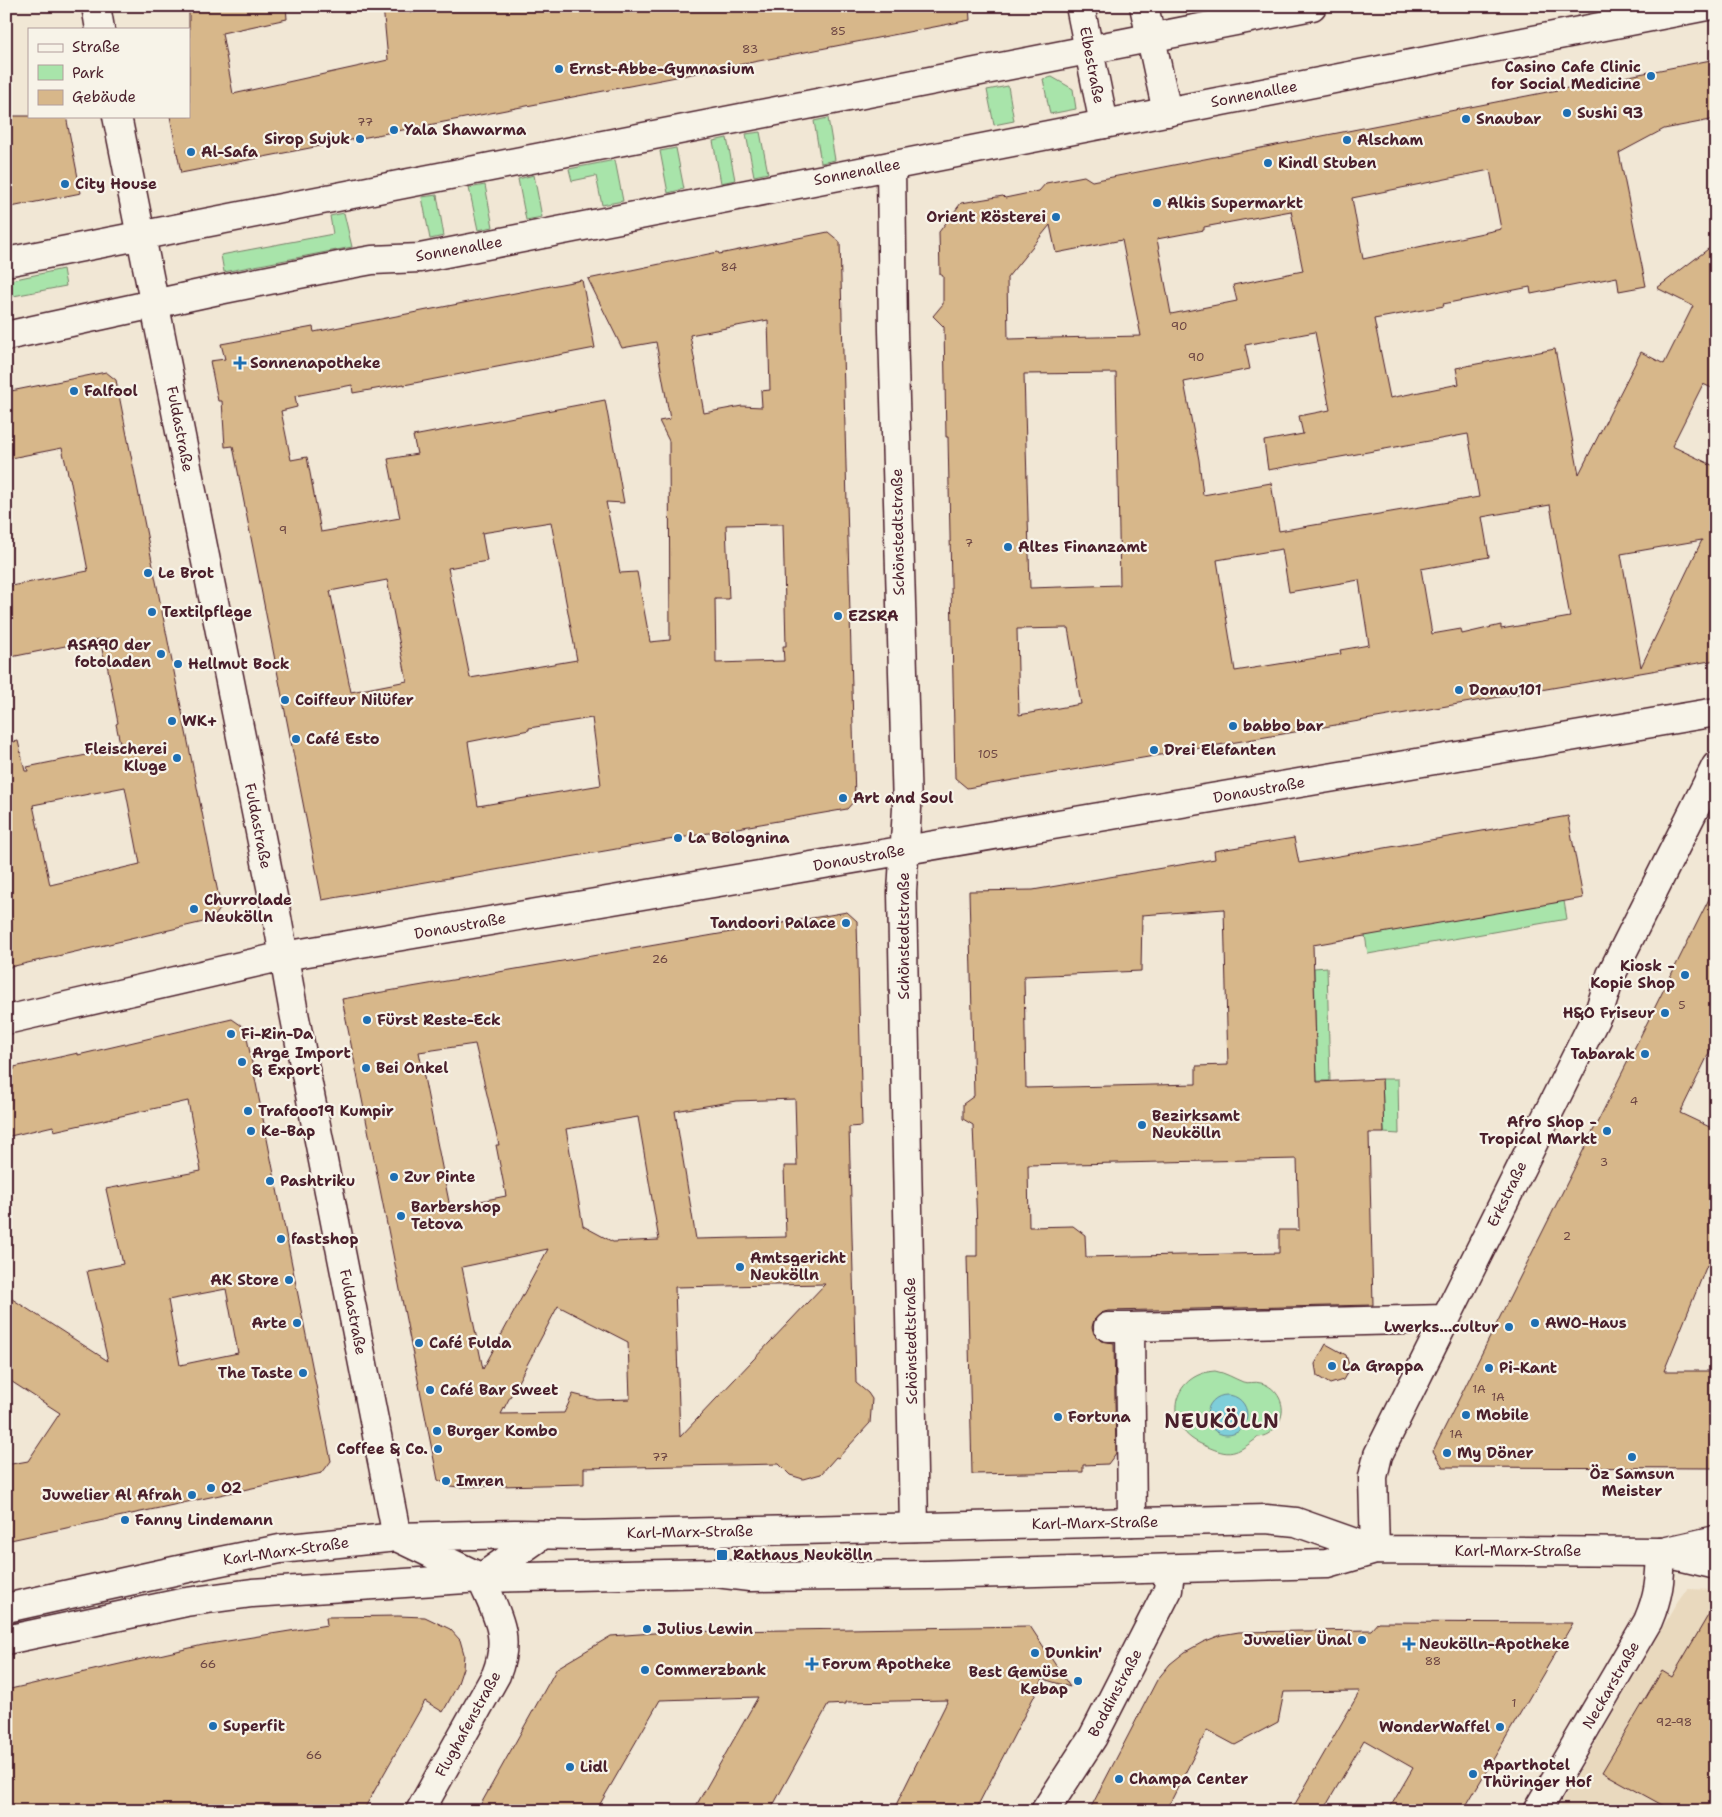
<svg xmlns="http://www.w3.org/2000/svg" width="1722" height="1817" font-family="'Shantell Sans',sans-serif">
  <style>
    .built { fill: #e9d9be }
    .green { fill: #a8e4aa; stroke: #79826a }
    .water { fill: #7eced9; stroke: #698893 }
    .building { fill: #d7b78a; stroke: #4a1f2b; fill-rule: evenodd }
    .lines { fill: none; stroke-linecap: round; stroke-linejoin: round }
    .minor-casing { stroke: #4a1f2b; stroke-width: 31 }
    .major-casing { stroke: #4a1f2b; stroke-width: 31 }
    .minor { stroke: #f7f3e8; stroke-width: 28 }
    .major { stroke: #f7f3e8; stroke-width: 28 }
    .poi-dot { fill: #1f6fb2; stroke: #f7f3e8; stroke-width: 2 }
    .labels { text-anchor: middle; stroke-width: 4.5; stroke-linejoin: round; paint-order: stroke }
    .number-label { font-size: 12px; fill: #6d4543 }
    .street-label { font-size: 15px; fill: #4a1f2b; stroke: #f7f3e8 }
    .poi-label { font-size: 15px; font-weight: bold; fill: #4a1f2b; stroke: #f7f3e8; text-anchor: start }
    .district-label { font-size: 20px; font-weight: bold; letter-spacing: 1px; fill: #4a1f2b; stroke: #f7f3e8 }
  </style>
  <rect width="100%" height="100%" fill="#f1e7d5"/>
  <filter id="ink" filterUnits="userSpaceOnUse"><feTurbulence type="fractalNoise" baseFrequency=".02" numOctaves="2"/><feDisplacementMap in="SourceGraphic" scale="10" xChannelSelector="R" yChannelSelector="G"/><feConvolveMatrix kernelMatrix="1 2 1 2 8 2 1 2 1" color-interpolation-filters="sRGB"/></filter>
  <g filter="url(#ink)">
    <path class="built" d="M1687 1589 1716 1590V1811H1556L1675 1606Z"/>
    <path class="green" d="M1052 77 1073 89 1076 109 1050 114 1043 79Z
      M1008 86 1014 121 994 125 987 90Z
      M828 118 835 160 821 163 814 121Z
      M760 132 768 173 754 176 746 134Z
      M727 138 735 180 721 183 713 141Z
      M676 148 684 189 668 193 660 151Z
      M615 160 623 201 602 205 596 176 572 181 569 169Z
      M534 175 542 217 526 220 518 179Z
      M485 185 493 227 478 230 469 188Z
      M437 195 444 236 430 239 422 197Z
      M344 213 352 247 224 272 221 255 333 234 330 216Z
      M63 269 66 286 8 297 6 281Z
      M1564 901 1567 919 1368 954 1365 935Z
      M1327 967 1330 1081H1317L1314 968Z
      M1382 1079H1398L1399 1134 1384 1133Z
      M1215 1371C1226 1373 1233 1378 1243 1382 1248 1384 1255 1381 1261 1383 1277 1387 1288 1406 1279 1422 1276 1428 1270 1434 1263 1436 1258 1438 1259 1436 1256 1439 1232 1457 1228 1456 1201 1444 1161 1426 1171 1374 1215 1371Z"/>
    <path class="water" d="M1207 1415a20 20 0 1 1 40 0a20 20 0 1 1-40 0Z"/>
    <path class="building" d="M189 6H286L287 19 222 33 233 94 388 60 383 6H410V13L446 6H969L970 20 181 173 170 116H189Z
      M1716 59V119L1664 129 1619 153 1646 286 1619 291 1617 277 1531 294 1530 287 1443 304 1444 306 1374 319 1390 398 1459 384 1456 368 1555 349 1579 474 1641 352 1664 364 1693 306 1657 288 1716 243V390L1703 384 1672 446 1716 467V660L967 788 955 778 948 437H946L944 327 933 316 943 304V276L940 274 939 232 961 203 1003 196 1005 198 1039 191 1046 183 1068 179 1084 176 1092 181ZM1490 170 1501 229 1363 259 1352 198ZM1291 211 1303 271 1233 285 1237 301 1171 314 1157 239 1204 230V227ZM1050 225 1056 253 1122 240 1141 336 1008 339 1007 278ZM1315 332 1330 410 1299 416 1303 434 1264 441 1268 470 1468 434 1479 497 1279 531 1271 483 1203 495 1199 460 1184 382 1250 369 1245 345ZM1116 373 1120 585 1030 588 1024 374ZM1550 505 1570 617 1501 629V625L1462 634 1461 629 1432 634 1421 569 1489 557 1482 517ZM1702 540 1641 667 1621 554ZM1282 549 1289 592 1359 580 1369 645 1340 650 1341 654 1235 671 1217 560ZM1068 628 1081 704 1019 715 1017 629Z
      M6 116H66L81 193 6 208Z
      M828 232 840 242 855 800 847 809 322 900 233 446 225 447 222 401H218L210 361 225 359 221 344 313 327 314 332 582 280 595 348 404 385V384L353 393 352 385 295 396 297 407 281 411 291 460 307 457 321 532 400 518 388 459 417 454 413 436 605 400 624 503 606 502 620 573 637 572 650 642 670 640 669 441 659 421 670 419 656 342 622 348 588 279 718 252 719 254ZM768 320 770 390 761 391 762 407 742 406 704 413 690 335ZM551 522 577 660 470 678 448 568 487 561 482 533ZM783 524 786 646H783L784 661 716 663 715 599H729L726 525ZM387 580 407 681 351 692 330 591ZM592 718 601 785 478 806 468 742 529 730V728Z
      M106 372 116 380 221 908 212 920 6 968V743L18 741 25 771H28L27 767 121 748 116 724 118 723 107 664H105L100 639 6 658V587L88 571 70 478H69L62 448 6 459V392ZM125 787 140 864 50 885 33 805Z
      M1568 816 1583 898 1313 945 1317 1082 1382 1079 1384 1133H1369L1373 1305 1108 1311 1101 1313 1094 1320 1092 1327 1094 1334 1101 1341 1114 1343 1116 1453 1114 1456 1108 1464 1083 1465V1472L972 1474 967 1256H977V1228L973 1125 963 1119V1104L974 1096 969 891 1033 890 1215 859 1214 851 1294 838 1299 863ZM1224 909 1228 1065 1196 1066V1084L1026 1088 1024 976 1141 971 1142 915ZM1297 1159 1299 1230H1279V1253L1086 1257 1085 1235 1073 1226 1029 1227 1028 1165Z
      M1716 885V1039L1680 1113 1716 1130V1269L1707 1265 1664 1371H1716V1468L1443 1467 1433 1451Z
      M847 912 857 921 862 1126 849 1127 856 1383 868 1393 872 1399 870 1423 838 1458 836 1457 821 1474 803 1479 790 1475 779 1464 584 1468V1484L459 1487 450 1486 438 1480 342 999ZM475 1044 499 1145H496L506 1196 450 1207 419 1052ZM795 1099 797 1166H784L786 1237 696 1239 675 1111 736 1101ZM638 1117 659 1240 613 1242 583 1226 566 1129ZM548 1249 483 1369 462 1267ZM825 1284 680 1437 675 1287ZM558 1306 628 1342 630 1399 597 1400 573 1394 564 1413 501 1414Z
      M232 1019 245 1028 331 1461 322 1473 6 1541V1465L28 1461 60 1413 6 1378V1295L108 1361 87 1271 123 1264 106 1189 201 1171 188 1101 54 1131 53 1126 6 1137V1071L15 1069 14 1067 78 1053V1055ZM226 1289 238 1353 180 1365 168 1300Z
      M1326 1344 1346 1355 1350 1368 1343 1380 1330 1384 1317 1376 1315 1364Z
      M1716 1602V1811H1673L1602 1772 1662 1671 1672 1677Z
      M398 1616 425 1617 450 1629 460 1640 464 1654 463 1668 457 1686 443 1712 425 1701 363 1811H6V1690L203 1645 327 1625 326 1617Z
      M1378 1622 1573 1623 1463 1811H1388L1413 1768 1364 1740 1323 1811H1291L1360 1691 1284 1692 1278 1722 1235 1745 1207 1730 1166 1811H1089L1157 1680 1170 1664 1185 1652 1203 1642 1221 1635 1239 1632 1371 1630Z
      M1030 1626 1070 1687 1043 1679 975 1811H893L948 1700 846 1702V1704L828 1705 770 1811H693L758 1697 660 1700 596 1811H477L557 1668 611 1636 668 1632Z"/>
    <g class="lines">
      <g class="minor-casing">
        <path id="minor" d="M96 6 100 29
          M1080 6 1104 124
          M1144 6 1167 112
          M117 116 276 912 294 1013 397 1537
          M891 166 893 331 907 808 902 892 914 1527
          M6 1020 284 956 1716 712
          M1108 1327H1130L1132 1522
          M1130 1327 1445 1319
          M1375 1550 1373 1477 1378 1455 1600 1009 1611 975 1716 766
          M420 1811 496 1675C512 1635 496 1614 481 1578
          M1045 1811 1093 1737 1168 1590 1170 1569
          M1537 1811 1648 1621C1659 1595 1660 1580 1661 1552"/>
      </g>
      <g class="major-casing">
        <path id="major" d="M6 262 1312 6
          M6 336 214 291 344 265 372 260 420 258 1707 6
          M401 1539 480 1577
          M1667 1551 1716 1540
          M481 1578 542 1535
          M6 1608 206 1564 280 1549 397 1537 515 1534 584 1535 1266 1519 1296 1522 1375 1550
          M6 1640 186 1602 252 1593 481 1578 716 1573 750 1577 929 1575 1327 1564 1375 1550 1661 1552 1716 1565"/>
      </g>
      <use href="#minor" class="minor"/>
      <use href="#major" class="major"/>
    </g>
  </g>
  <g class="poi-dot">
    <circle cx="559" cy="69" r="5"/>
    <circle cx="1651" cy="76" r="5"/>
    <circle cx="1567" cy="113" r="5"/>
    <circle cx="1466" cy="119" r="5"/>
    <circle cx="394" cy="130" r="5"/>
    <circle cx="360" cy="139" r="5"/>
    <circle cx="1347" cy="140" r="5"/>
    <circle cx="191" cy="152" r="5"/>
    <circle cx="1268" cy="163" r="5"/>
    <circle cx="65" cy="184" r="5"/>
    <circle cx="1157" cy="203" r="5"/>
    <circle cx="1056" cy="217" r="5"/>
    <path d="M237.5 355.5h5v5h5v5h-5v5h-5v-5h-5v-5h5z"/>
    <circle cx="74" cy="391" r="5"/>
    <circle cx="1008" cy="547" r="5"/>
    <circle cx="148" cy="573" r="5"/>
    <circle cx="152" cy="612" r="5"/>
    <circle cx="838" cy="616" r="5"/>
    <circle cx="161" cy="654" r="5"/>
    <circle cx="178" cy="664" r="5"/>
    <circle cx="1459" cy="690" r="5"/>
    <circle cx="285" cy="700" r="5"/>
    <circle cx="172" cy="721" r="5"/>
    <circle cx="1233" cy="726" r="5"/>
    <circle cx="296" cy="739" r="5"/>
    <circle cx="1154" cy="750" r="5"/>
    <circle cx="177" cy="758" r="5"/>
    <circle cx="843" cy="798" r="5"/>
    <circle cx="678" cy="838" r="5"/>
    <circle cx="194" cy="909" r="5"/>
    <circle cx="846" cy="923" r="5"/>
    <circle cx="1685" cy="975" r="5"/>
    <circle cx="1665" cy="1013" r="5"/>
    <circle cx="367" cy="1020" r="5"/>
    <circle cx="231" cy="1034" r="5"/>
    <circle cx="1645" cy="1054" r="5"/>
    <circle cx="242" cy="1062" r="5"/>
    <circle cx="366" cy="1068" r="5"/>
    <circle cx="248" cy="1111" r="5"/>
    <circle cx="1142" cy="1125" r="5"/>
    <circle cx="251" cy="1131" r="5"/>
    <circle cx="1607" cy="1131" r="5"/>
    <circle cx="394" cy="1177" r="5"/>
    <circle cx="270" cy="1181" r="5"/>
    <circle cx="401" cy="1216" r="5"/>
    <circle cx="281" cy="1239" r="5"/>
    <circle cx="740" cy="1267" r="5"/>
    <circle cx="289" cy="1280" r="5"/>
    <circle cx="297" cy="1323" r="5"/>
    <circle cx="1535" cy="1323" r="5"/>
    <circle cx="1509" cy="1327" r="5"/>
    <circle cx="419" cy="1343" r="5"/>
    <circle cx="1332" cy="1366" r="5"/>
    <circle cx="1489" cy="1368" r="5"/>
    <circle cx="303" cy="1373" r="5"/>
    <circle cx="430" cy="1390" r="5"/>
    <circle cx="1466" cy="1415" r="5"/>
    <circle cx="1058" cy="1417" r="5"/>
    <circle cx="437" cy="1431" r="5"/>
    <circle cx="438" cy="1449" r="5"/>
    <circle cx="1447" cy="1453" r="5"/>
    <circle cx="1632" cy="1457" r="5"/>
    <circle cx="446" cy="1481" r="5"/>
    <circle cx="211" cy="1488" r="5"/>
    <circle cx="192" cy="1495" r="5"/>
    <circle cx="125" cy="1520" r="5"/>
    <rect x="716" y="1549" width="12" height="12" rx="2.5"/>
    <circle cx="647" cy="1629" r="5"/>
    <circle cx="1362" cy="1640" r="5"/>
    <path d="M1406.5 1636.5h5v5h5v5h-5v5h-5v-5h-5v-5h5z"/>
    <circle cx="1035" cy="1653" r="5"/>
    <path d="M809.5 1656.5h5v5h5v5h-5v5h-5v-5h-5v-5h5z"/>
    <circle cx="645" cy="1670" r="5"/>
    <circle cx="1078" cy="1681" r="5"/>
    <circle cx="213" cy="1726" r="5"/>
    <circle cx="1500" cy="1727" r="5"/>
    <circle cx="570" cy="1767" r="5"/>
    <circle cx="1473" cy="1774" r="5"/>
    <circle cx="1119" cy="1779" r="5"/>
  </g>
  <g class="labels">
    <g class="number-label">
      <text x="838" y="35">85</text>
      <text x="750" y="53">83</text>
      <text x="365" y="126">77</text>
      <text x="729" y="271">84</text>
      <text x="1179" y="330">90</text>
      <text x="1196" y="361">90</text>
      <text x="283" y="534">9</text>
      <text x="969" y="547">7</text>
      <text x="988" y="758">105</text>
      <text x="660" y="963">26</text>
      <text x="1682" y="1009">5</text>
      <text x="1634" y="1105">4</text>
      <text x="1604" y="1166">3</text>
      <text x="1567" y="1240">2</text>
      <text x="1479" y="1393">1A</text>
      <text x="1498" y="1401">1A</text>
      <text x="1456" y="1438">1A</text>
      <text x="660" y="1461">77</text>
      <text x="1433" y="1665">88</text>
      <text x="208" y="1668">66</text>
      <text x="1514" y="1707">1</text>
      <text x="1674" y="1726">92-98</text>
      <text x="314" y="1759">66</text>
    </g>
    <g class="street-label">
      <text transform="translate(1092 65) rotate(79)" y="5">Elbestraße</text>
      <text transform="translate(1254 94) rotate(-11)" y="5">Sonnenallee</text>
      <text transform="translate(857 172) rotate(-11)" y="5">Sonnenallee</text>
      <text transform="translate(459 249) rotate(-10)" y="5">Sonnenallee</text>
      <text transform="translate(180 429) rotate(79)" y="5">Fuldastraße</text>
      <text transform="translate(898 532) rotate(-91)" y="5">Schönstedtstraße</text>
      <text transform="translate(1259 790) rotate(-10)" y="5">Donaustraße</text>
      <text transform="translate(258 826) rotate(79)" y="5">Fuldastraße</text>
      <text transform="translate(859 858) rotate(-10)" y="5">Donaustraße</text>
      <text transform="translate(460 926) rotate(-10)" y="5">Donaustraße</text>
      <text transform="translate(904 936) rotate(-90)" y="5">Schönstedtstraße</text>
      <text transform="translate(1507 1194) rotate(-64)" y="5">Erkstraße</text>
      <text transform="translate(353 1312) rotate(79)" y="5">Fuldastraße</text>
      <text transform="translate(911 1341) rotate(-91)" y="5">Schönstedtstraße</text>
      <text transform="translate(1095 1523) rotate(-1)" y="5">Karl-Marx-Straße</text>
      <text transform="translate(690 1532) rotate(-1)" y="5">Karl-Marx-Straße</text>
      <text transform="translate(286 1551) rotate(-8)" y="5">Karl-Marx-Straße</text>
      <text x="1518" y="1556">Karl-Marx-Straße</text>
      <text transform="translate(1611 1685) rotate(-60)" y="5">Neckarstraße</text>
      <text transform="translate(1115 1693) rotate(-62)" y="5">Boddinstraße</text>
      <text transform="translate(468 1724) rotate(-61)" y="5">Flughafenstraße</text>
    </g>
    <g class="poi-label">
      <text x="1641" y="72" text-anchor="end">Casino Cafe Clinic<tspan x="1641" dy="17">for Social Medicine</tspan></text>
      <text x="569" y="74">Ernst-Abbe-Gymnasium</text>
      <text x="1577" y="118">Sushi 93</text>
      <text x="1476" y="124">Snaubar</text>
      <text x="404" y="135">Yala Shawarma</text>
      <text x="350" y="144" text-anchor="end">Sirop Sujuk</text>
      <text x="1357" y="145">Alscham</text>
      <text x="201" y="157">Al-Safa</text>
      <text x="1278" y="168">Kindl Stuben</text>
      <text x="75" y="189">City House</text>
      <text x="1167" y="208">Alkis Supermarkt</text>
      <text x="1046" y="222" text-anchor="end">Orient Rösterei</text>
      <text x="250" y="368">Sonnenapotheke</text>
      <text x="84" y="396">Falfool</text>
      <text x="1018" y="552">Altes Finanzamt</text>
      <text x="158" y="578">Le Brot</text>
      <text x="162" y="617">Textilpflege</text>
      <text x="848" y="621">EZSRA</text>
      <text x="151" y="650" text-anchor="end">ASA90 der<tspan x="151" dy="17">fotoladen</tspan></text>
      <text x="188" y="669">Hellmut Bock</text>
      <text x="1469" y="695">Donau101</text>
      <text x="295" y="705">Coiffeur Nilüfer</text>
      <text x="182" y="726">WK+</text>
      <text x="1243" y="731">babbo bar</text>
      <text x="306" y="744">Café Esto</text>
      <text x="167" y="754" text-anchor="end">Fleischerei<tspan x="167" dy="17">Kluge</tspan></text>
      <text x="1164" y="755">Drei Elefanten</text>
      <text x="853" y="803">Art and Soul</text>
      <text x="688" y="843">La Bolognina</text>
      <text x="204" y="905">Churrolade<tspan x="204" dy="17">Neukölln</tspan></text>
      <text x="836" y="928" text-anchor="end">Tandoori Palace</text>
      <text x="1675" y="971" text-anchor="end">Kiosk -<tspan x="1675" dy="17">Kopie Shop</tspan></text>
      <text x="1655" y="1018" text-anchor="end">H&amp;O Friseur</text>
      <text x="377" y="1025">Fürst Reste-Eck</text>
      <text x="241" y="1039">Fi-Rin-Da</text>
      <text x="252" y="1058">Arge Import<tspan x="252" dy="17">&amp; Export</tspan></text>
      <text x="1635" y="1059" text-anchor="end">Tabarak</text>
      <text x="376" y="1073">Bei Onkel</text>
      <text x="258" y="1116">Trafooo19 Kumpir</text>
      <text x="1152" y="1121">Bezirksamt<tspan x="1152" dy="17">Neukölln</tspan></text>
      <text x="1597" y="1127" text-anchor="end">Afro Shop -<tspan x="1597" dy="17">Tropical Markt</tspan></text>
      <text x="261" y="1136">Ke-Bap</text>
      <text x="404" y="1182">Zur Pinte</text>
      <text x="280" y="1186">Pashtriku</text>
      <text x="411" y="1212">Barbershop<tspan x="411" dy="17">Tetova</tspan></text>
      <text x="291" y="1244">fastshop</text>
      <text x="750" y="1263">Amtsgericht<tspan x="750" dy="17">Neukölln</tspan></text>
      <text x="279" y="1285" text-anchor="end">AK Store</text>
      <text x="287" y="1328" text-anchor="end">Arte</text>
      <text x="1545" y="1328">AWO-Haus</text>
      <text x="1499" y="1332" text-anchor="end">Lwerks...cultur</text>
      <text x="429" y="1348">Café Fulda</text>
      <text x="1342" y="1371">La Grappa</text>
      <text x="1499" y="1373">Pi-Kant</text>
      <text x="293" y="1378" text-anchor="end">The Taste</text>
      <text x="440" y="1395">Café Bar Sweet</text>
      <text x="1476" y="1420">Mobile</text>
      <text x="1068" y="1422">Fortuna</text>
      <text x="447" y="1436">Burger Kombo</text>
      <text x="428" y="1454" text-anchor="end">Coffee &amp; Co.</text>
      <text x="1457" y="1458">My Döner</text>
      <text x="1632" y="1479" text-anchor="middle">Öz Samsun<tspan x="1632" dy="17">Meister</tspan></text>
      <text x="456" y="1486">Imren</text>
      <text x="221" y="1493">O2</text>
      <text x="182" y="1500" text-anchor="end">Juwelier Al Afrah</text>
      <text x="135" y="1525">Fanny Lindemann</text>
      <text x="733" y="1560">Rathaus Neukölln</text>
      <text x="657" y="1634">Julius Lewin</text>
      <text x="1352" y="1645" text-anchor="end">Juwelier Ünal</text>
      <text x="1419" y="1649">Neukölln-Apotheke</text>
      <text x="1045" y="1658">Dunkin'</text>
      <text x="822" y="1669">Forum Apotheke</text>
      <text x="655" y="1675">Commerzbank</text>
      <text x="1068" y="1677" text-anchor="end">Best Gemüse<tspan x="1068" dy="17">Kebap</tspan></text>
      <text x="223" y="1731">Superfit</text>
      <text x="1490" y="1732" text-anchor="end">WonderWaffel</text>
      <text x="1483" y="1770">Aparthotel<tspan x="1483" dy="17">Thüringer Hof</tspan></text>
      <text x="580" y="1772">Lidl</text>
      <text x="1129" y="1784">Champa Center</text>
    </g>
    <g class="district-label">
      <text x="1222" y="1428">NEUKÖLLN</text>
    </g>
  </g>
  <rect width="1722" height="1817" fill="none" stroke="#f7f3e8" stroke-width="25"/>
  <rect x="12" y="12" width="1697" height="1792" fill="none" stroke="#4a1f2b" stroke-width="2" filter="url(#ink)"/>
  <rect x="28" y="28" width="162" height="90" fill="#f7f3e8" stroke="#b29e9c"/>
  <rect x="38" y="44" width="25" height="8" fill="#f7f3e8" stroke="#b29e9c"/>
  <text x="72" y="52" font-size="15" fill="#4a1f2b">Straße</text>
  <rect x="38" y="65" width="25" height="15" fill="#a8e4aa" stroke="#b29e9c"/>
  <text x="72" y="78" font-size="15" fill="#4a1f2b">Park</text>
  <rect x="38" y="90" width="25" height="15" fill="#d7b78a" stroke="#b29e9c"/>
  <text x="72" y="102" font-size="15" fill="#4a1f2b">Gebäude</text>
</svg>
